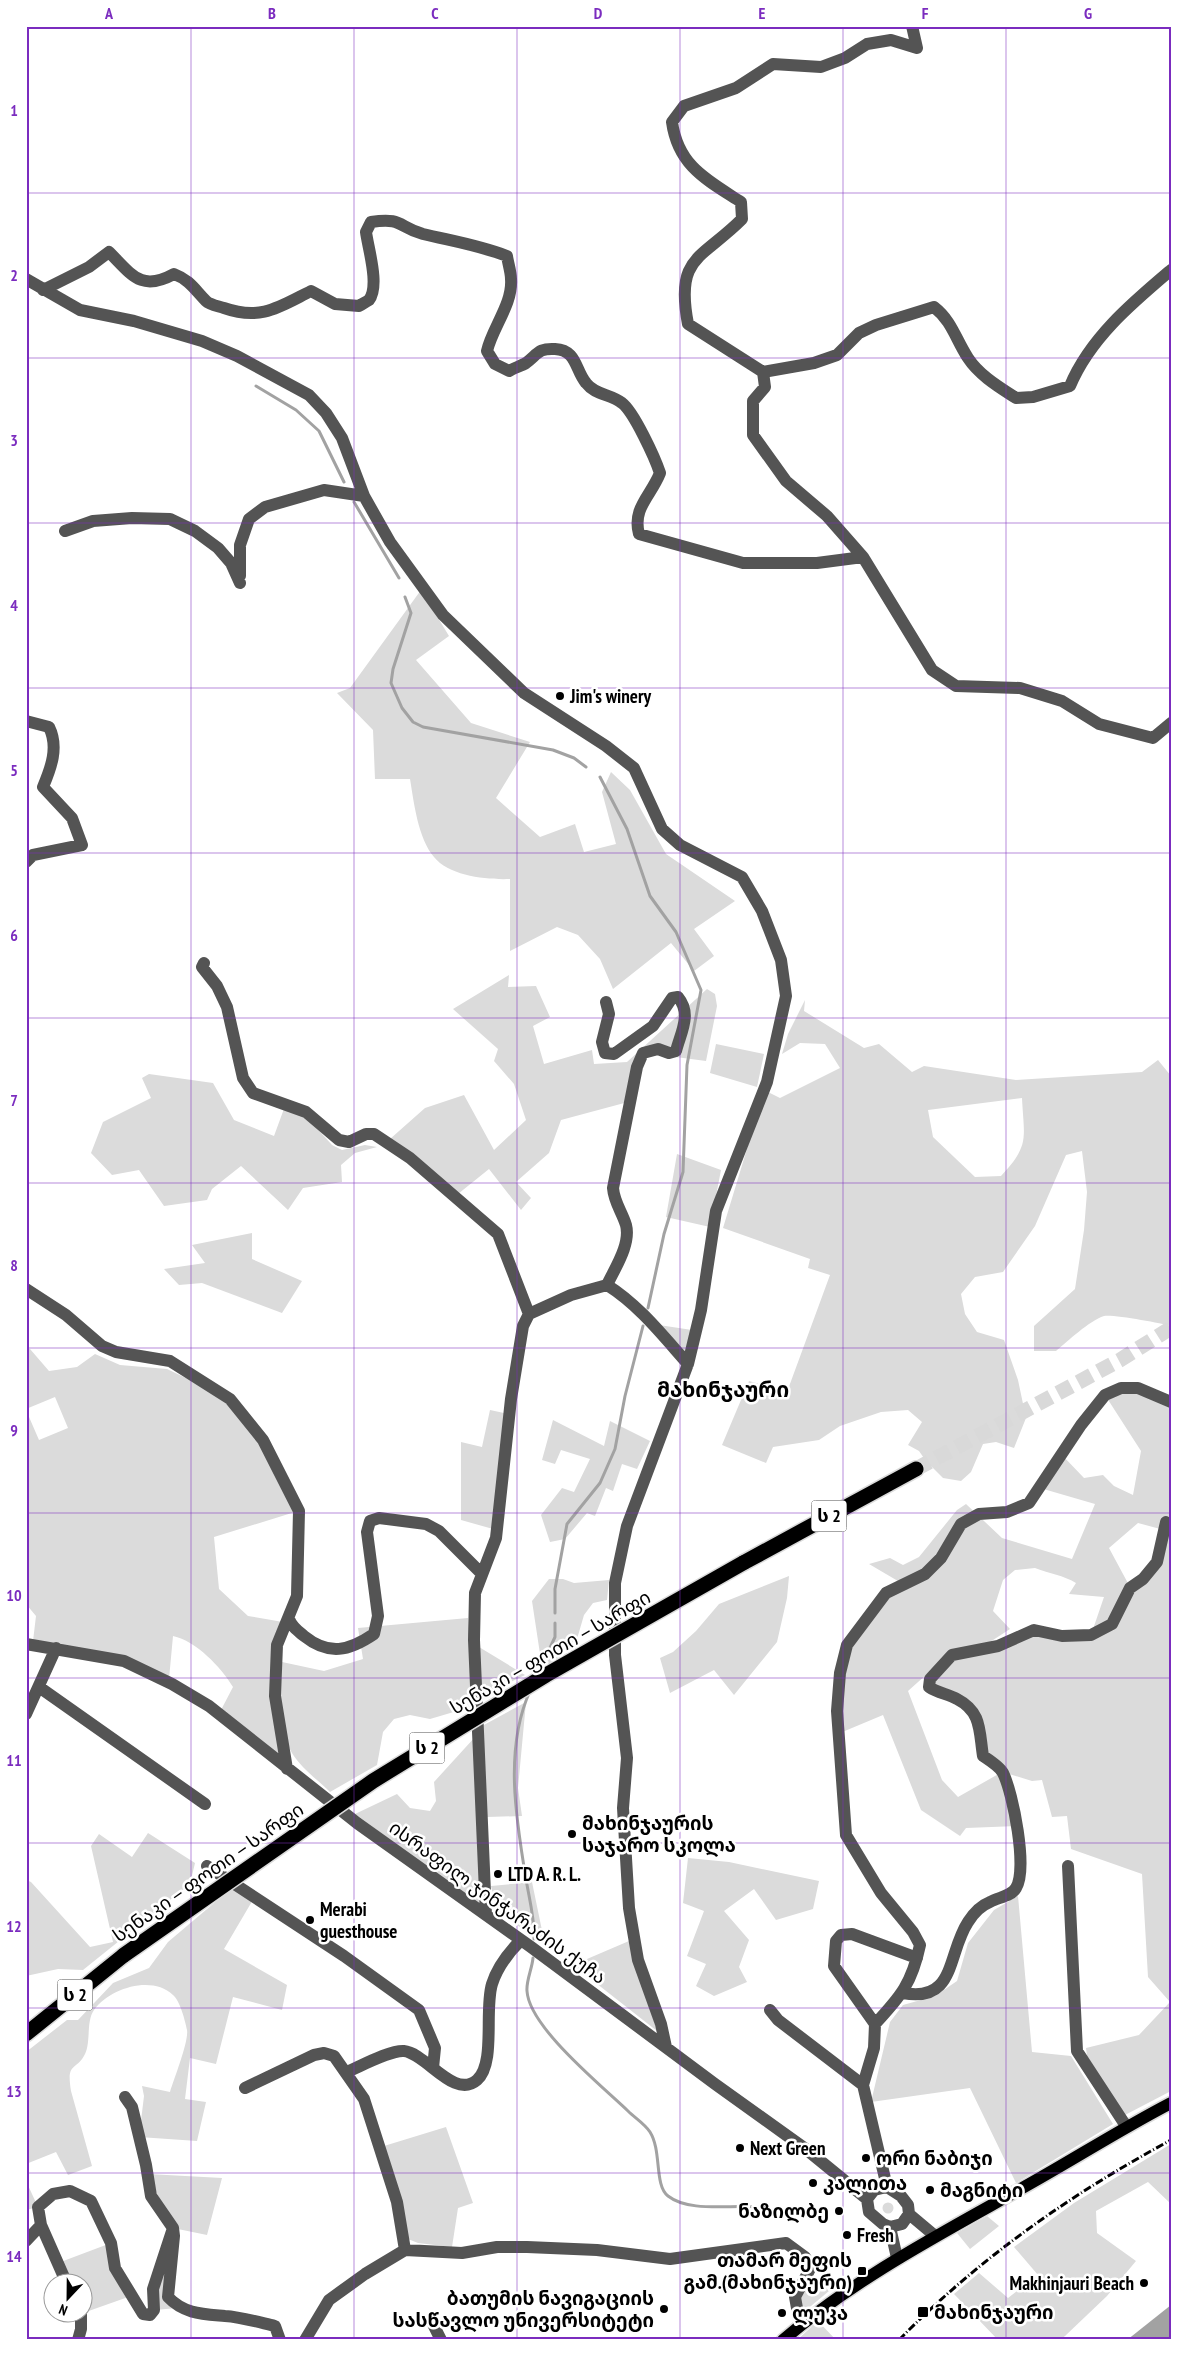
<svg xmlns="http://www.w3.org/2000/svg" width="1197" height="2366" font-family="'PT Sans Narrow','Noto Sans Georgian',sans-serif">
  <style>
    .green { fill: #dbdbdb; fill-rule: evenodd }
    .water { fill: #a2a2a2 }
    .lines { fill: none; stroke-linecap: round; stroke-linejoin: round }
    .stream { stroke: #a2a2a2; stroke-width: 3 }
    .highway-tunnel { stroke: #d9d9d9; stroke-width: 15; stroke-dasharray: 15 8; stroke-linecap: butt }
    .major-casing { stroke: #dbdbdb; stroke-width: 15 }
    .highway-casing { stroke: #dbdbdb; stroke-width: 18 }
    .minor { stroke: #545454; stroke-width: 12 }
    .major { stroke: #000; stroke-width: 12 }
    .highway { stroke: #000; stroke-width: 15 }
    .rail { stroke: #000; stroke-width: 3; stroke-dasharray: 8 2.5 1 2.5; stroke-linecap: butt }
    .highway-bridge-casing { stroke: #dbdbdb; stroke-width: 18; stroke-linecap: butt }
    .highway-bridge { stroke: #000; stroke-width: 15 }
    .grid { fill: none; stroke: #7b2cbf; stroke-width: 1; stroke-opacity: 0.55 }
    .poi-dot { fill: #000; stroke: #fff; stroke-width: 2 }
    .labels { text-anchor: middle; stroke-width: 5; stroke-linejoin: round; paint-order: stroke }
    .shield { fill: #fff; stroke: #4c4c4c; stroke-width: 1 }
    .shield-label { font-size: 18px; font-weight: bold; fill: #000 }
    .poi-label { font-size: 19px; font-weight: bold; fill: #000; stroke: #fff; text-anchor: start }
    .street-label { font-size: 19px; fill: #000; stroke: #fff }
    .quarter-label { font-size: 21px; font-weight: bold; fill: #000; stroke: #fff }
    .neatline { fill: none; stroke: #7b2cbf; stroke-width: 2 }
    .grid-label { font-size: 16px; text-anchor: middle; font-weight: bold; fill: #7b2cbf }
  </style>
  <rect width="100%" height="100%" fill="#fff"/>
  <path class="green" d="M421 590 449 636 416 660 471 723 530 742 496 798 540 837 575 824 584 852 616 844 602 792 611 772 630 790 666 854 735 901 694 929 714 956 694 971 671 943 613 989 600 959 578 935 557 927 510 951V879C487 880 449 876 434 857 418 838 414 803 410 779H375L373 730 337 693 350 688Z
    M509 975 508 987 536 986 550 1017 533 1026 544 1064 592 1050 594 1064 627 1062 707 989 715 994 717 1006 706 1061 646 1053 628 1102 561 1120 549 1153 516 1182 531 1198 521 1210 489 1169 458 1194 390 1139 425 1108 464 1095 494 1150 526 1120 514 1084 494 1061 498 1049 453 1009Z
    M805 1000 804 1011 864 1048 879 1044 912 1072 924 1066 1016 1080 1142 1072 1158 1060 1171 1076V1326C1161 1323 1112 1314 1104 1316 1089 1321 1068 1341 1056 1351H1034V1326L1075 1289 1084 1230 1087 1192 1082 1151 1066 1155 1035 1226 1003 1272 975 1277 961 1294 965 1314 977 1332 1004 1340 1018 1380 1026 1418 1014 1448 996 1442 983 1444 971 1472 961 1481 943 1478 926 1461 919 1451 908 1445 922 1422 908 1410 881 1412 840 1426 819 1440 773 1447 766 1463 722 1445 749 1381 787 1392 830 1275 808 1268 810 1259 723 1228 753 1129 768 1092 780 1098 840 1068 825 1044 800 1043 782 1054 788 1034ZM1022 1098C1024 1139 1030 1145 1001 1176L975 1177 933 1137 928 1110Z
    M716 1044 764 1054 757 1087 710 1073Z
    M149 1074 213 1083 234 1120 274 1136 285 1106 305 1115 332 1145 342 1150 365 1145 377 1147 355 1153 341 1165 342 1182 303 1188 288 1210 241 1166 212 1189 207 1200 164 1206 139 1170 112 1175 91 1153 103 1122 151 1098 142 1078Z
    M677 1154 721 1170 710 1227 666 1217Z
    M252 1233V1259L302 1281 282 1313 202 1283 179 1285 164 1269 205 1263 192 1245Z
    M659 1325 692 1330 685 1353Z
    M26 1349H30L49 1371 77 1367 95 1354 120 1365 167 1369 230 1399 261 1442 295 1512 214 1537 219 1589 248 1616 283 1622 271 1648 282 1758 221 1710 233 1687C221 1667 196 1641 173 1636L169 1679 33 1641 36 1616 26 1604V1410L39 1440 68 1428 55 1397 26 1409Z
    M1121 1388 1171 1402V2091L1125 2115 1087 2056 1086 2048 1139 2035 1170 2002 1148 1977 1142 1874 1071 1849 1067 1816 1052 1817 1042 1780 1032 1781 1003 1772 1017 1826 966 1828 960 1836 921 1810 883 1715 840 1733 842 1660 886 1593 903 1584 869 1564 890 1558 903 1565 919 1557 957 1510 966 1504 1002 1538 1072 1559 1095 1504 1040 1488 1062 1455 1084 1478 1103 1475 1114 1486 1133 1495 1141 1451 1105 1395ZM1138 1523 1164 1530 1143 1579 1130 1587 1109 1548ZM1035 1568C1050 1574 1063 1575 1076 1583L1069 1594 1104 1597 1091 1635 1016 1636 976 1651 1010 1629 993 1611 1003 1580 1015 1570ZM927 1674 936 1692 978 1717 983 1756 1002 1772 958 1797 942 1780 908 1691Z
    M490 1410 504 1413 493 1529 461 1520V1442L482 1447Z
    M553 1420 604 1446 610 1421 650 1441 637 1469 622 1464 613 1491 606 1488 595 1516 587 1513 565 1539 550 1542 541 1515 562 1488 574 1492 590 1459 561 1450 555 1464 542 1460Z
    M789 1576 787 1598 777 1642 734 1695 714 1670 670 1693 660 1658 673 1652 696 1631 719 1604Z
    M549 1579H563L574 1583 609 1580 607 1600 593 1603 584 1615 577 1639 554 1661 542 1667 532 1601Z
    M468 1618 474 1706 430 1719 410 1715 394 1719 383 1732 377 1765 330 1792C318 1780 301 1768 292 1753 278 1731 281 1687 282 1662L324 1671 363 1659 358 1628Z
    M479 1647 525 1675 482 1696Z
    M526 1702 518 1788 522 1816 487 1817 482 1726Z
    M475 1737 481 1906 355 1814 397 1794 410 1808 430 1811 436 1801 434 1782Z
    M148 1833 195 1863 190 1884 83 1970 58 1969 26 1976V1880L31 1882 90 1947 113 1942 91 1846 99 1834 132 1857Z
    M688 1858 729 1862 819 1881 813 1909 776 1920 754 1889 724 1911 749 1940 739 1967 747 1982 714 1996 696 1986 706 1964 687 1956 704 1911 683 1903Z
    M231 1882 254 1898 224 1949 287 1985 282 2010 233 1997 216 2064 190 2058 185 2099 206 2102 197 2141 139 2137 144 2096 142 2086 170 2092C174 2079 189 2041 187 2030 185 2020 180 2001 173 1995 152 1975 110 1988 94 2010 86 2021 91 2042 85 2054 76 2072 66 2061 71 2091L92 2166 68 2175 56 2152 26 2164V2052L67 2020H78L113 1983 149 1968 168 1942 220 1898Z
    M532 1882 545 1945 497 1911 491 1886Z
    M1018 1896 1032 2052 1071 2056 1113 2124 1016 2183 970 2088 871 2102 890 2022 903 2005 935 1996 957 1981 968 1943 994 1910Z
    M629 1941 657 2031 573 1965Z
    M446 2127 473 2203 458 2208 452 2247 418 2243 408 2239 384 2146Z
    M1171 2144V2204L1148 2182 1096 2211 1097 2233 1136 2261 1107 2296 1065 2336 1060 2340H998L954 2294 979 2273 1008 2298 1038 2275 1014 2247 1074 2203Z
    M148 2174 222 2178 207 2235 173 2228 168 2288 178 2308 154 2310 173 2228Z
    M26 2181 38 2207 26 2210Z
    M882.5 2208a5.5 5.5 0 1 1 11 0a5.5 5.5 0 1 1-11 0Z
    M987 2216 999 2226 970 2249 957 2233Z
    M111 2243 131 2296 83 2313 82 2284 67 2283 58 2263Z
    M813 2274 829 2291 805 2311 797 2300Z
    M818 2321 836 2340H797Z"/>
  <path class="water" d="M1171 2305V2340H1127Z"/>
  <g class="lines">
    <path class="stream" d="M256 386 296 410 319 431 344 482
      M354 502 399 578
      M405 597 411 613 393 669 391 683 402 708 413 722 423 727 553 750 574 758 586 767
      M600 777 627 829 650 896 676 932 701 990 687 1065 683 1172 664 1234 648 1308
      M555 1613V1589L567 1524 600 1483 615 1449 625 1396 643 1326
      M538 1674 555 1637V1623
      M530 1691C504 1748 516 1819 526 1879 529 1898 535 1919 534 1939
      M533 1958C532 1969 526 1981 527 1991 529 2027 602 2086 628 2111 635 2118 645 2124 650 2132 662 2151 654 2185 668 2196 691 2214 737 2203 765 2208"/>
    <path class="highway-tunnel" d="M916 1469 1120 1360 1171 1328"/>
    <g class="major-casing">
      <path id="major" d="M783 2340C851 2282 929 2240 1006 2197 1062 2167 1115 2132 1171 2103"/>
    </g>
    <g class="highway-casing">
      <path id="highway" d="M743 1563 916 1469
        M26 2034 124 1955"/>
    </g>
    <path class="minor" d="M912 26 917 48 891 40 867 44 845 58 821 67 773 64 736 88 684 106 672 122C678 166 707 180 741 202L742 219C701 260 675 256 688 324L763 372 765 387 753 401V435L786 481 827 516 863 557 932 670 956 686 1020 688 1062 701 1099 724 1153 738 1171 723
      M26 279 80 310 134 321 202 341 237 356 309 395 326 413 342 438 364 496 390 542 443 615 524 693 606 746 634 768 662 829 680 845 742 877 762 911 781 960 786 996 767 1082 716 1211 701 1310 688 1364 627 1526 615 1583V1655L627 1758 623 1808 629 1908 638 1960 661 2024 666 2047
      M43 290 89 267 109 252C132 275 141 292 174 274 190 280 195 290 206 301 210 305 218 306 224 308 261 321 279 307 311 291L335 304 359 306C362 304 366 302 369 300 380 286 368 248 366 232L371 222C403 217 398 227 423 234 452 241 478 245 507 256 508 263 511 272 511 279 513 304 492 328 487 351L495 364 509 371C514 368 521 366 526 363 538 354 538 348 555 349 577 350 575 370 586 383 595 395 611 394 622 403 634 412 655 458 660 473 651 496 632 508 639 534L743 563H817L863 557
      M763 372 814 363 837 355 859 333 876 325 934 307C952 321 956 340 968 358 979 375 999 387 1016 398L1033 397 1070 386C1090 338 1132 303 1171 270
      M65 531 93 521 132 518 170 519 195 531 218 548 231 563 240 583
      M240 576V545L249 519 265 507 324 490 364 496
      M26 721 49 727C59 747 51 768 43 787L72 818 82 845 33 855 26 862
      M204 963 202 967 217 986 227 1007 243 1078 253 1093 306 1112 339 1140 349 1142 366 1134H374L410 1158 498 1234 529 1314
      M607 1285C639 1305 663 1336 688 1364
      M26 1289 66 1315 102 1346 116 1352 170 1361 230 1399 263 1440 299 1511 297 1596 277 1645 275 1696 287 1769
      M289 1619C292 1627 298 1631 304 1636 329 1656 349 1651 374 1634L378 1616 367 1532 370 1521 379 1518 426 1524 439 1531 481 1573
      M26 1644 124 1661 172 1684 209 1706 357 1823 531 1947 715 2084 807 2150 867 2199 869 2212 883 2224 890 2227
      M39 1687 205 1804
      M26 1714 56 1648
      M207 1866 344 1956 419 2010 435 2048 433 2068
      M1068 1866 1077 2051 1126 2126
      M486 1915 474 1640 475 1593 496 1538 511 1399 523 1326 529 1314 571 1295 607 1285C615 1268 631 1244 626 1225 622 1212 614 1202 613 1188L637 1067 643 1053 658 1049 669 1053 676 1051C681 1032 692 1014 678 997L672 998 653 1026 614 1054 605 1053 602 1042 609 1014 606 1002
      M903 1993C956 2003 947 1954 968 1922 973 1914 980 1906 990 1902 998 1897 1011 1897 1016 1888 1028 1869 1013 1793 1003 1773 1000 1767 989 1760 983 1756 979 1731 982 1712 957 1699 948 1694 938 1693 929 1687L930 1679 952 1655 998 1646 1034 1630 1062 1636 1091 1635 1112 1624 1130 1588 1143 1579 1157 1562 1166 1522
      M770 2010 778 2020 863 2085
      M875 2024 834 1966 836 1941 841 1935 852 1934 917 1958
      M347 2072C361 2066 390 2050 404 2051 426 2053 454 2100 477 2080 496 2063 484 2010 492 1984 497 1968 509 1952 521 1940
      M245 2088 314 2055 324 2053 334 2056 364 2099 397 2202 405 2250
      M125 2097 132 2107 146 2165 151 2196 173 2228 174 2236 168 2297C184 2314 203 2314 225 2316 241 2317 258 2322 275 2326L280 2340
      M867 2199 874 2190 887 2187
      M890 2227 897 2258
      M890 2227 902 2224 909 2214
      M934 2235 909 2214 908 2205 901 2196 887 2187 863 2085 874 2048 875 2024C901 1996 912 1983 920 1945L913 1932 881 1893 846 1835 837 1711 840 1673 847 1645 886 1593 925 1574 941 1558 961 1524 979 1514 1007 1512 1029 1503 1081 1425 1105 1395 1121 1388H1138L1171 1402
      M26 2241 41 2225
      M67 2284 41 2225 38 2207 53 2194 70 2191 91 2201 111 2243 115 2268 143 2314 150 2315 154 2310 153 2289 173 2228
      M431 2320 441 2340
      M78 2340 81 2329V2314
      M305 2340 329 2300 365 2274 405 2250 462 2253 497 2247H527L597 2250 670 2259 786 2243 805 2257 811 2267 795 2297 800 2325"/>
    <use href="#major" class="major"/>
    <use href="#highway" class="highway"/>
    <path class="rail" d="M899 2340C978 2259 1071 2194 1171 2140"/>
    <g class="highway-bridge-casing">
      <path id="highway-bridge" d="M124 1955 373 1781 546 1675 743 1563"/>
    </g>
    <use href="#highway-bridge" class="highway-bridge"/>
  </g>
  <path class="grid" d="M191 26V2340M354 26V2340M517 26V2340M680 26V2340M843 26V2340M1006 26V2340M26 193H1171M26 358H1171M26 523H1171M26 688H1171M26 853H1171M26 1018H1171M26 1183H1171M26 1348H1171M26 1513H1171M26 1678H1171M26 1843H1171M26 2008H1171M26 2173H1171"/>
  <g class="poi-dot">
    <circle cx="560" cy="696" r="5"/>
    <circle cx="572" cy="1834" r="5"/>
    <circle cx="498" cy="1874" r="5"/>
    <circle cx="310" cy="1920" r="5"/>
    <circle cx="740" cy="2148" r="5"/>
    <circle cx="866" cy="2158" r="5"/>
    <circle cx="813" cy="2183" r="5"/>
    <circle cx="930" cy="2190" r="5"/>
    <circle cx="839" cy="2211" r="5"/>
    <circle cx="847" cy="2235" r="5"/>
    <rect x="857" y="2266" width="10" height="10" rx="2.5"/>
    <circle cx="1144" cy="2283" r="5"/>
    <circle cx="664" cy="2309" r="5"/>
    <rect x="917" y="2306" width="12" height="12" rx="2.5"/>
    <circle cx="782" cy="2313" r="5"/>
  </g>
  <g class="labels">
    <g class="shield">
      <rect x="811.5" y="1500.5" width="35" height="31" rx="4"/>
      <rect x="409.5" y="1732.5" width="35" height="31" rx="4"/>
      <rect x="57.5" y="1979.5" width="35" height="31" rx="4"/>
    </g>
    <g class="shield-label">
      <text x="829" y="1522">ს 2</text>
      <text x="427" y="1754">ს 2</text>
      <text x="75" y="2001">ს 2</text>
    </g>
    <g class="poi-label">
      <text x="570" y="703">Jim's winery</text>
      <text x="582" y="1830">მახინჯაურის<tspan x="582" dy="22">საჯარო სკოლა</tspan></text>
      <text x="508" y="1881">LTD A. R. L.</text>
      <text x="320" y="1916">Merabi<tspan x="320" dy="22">guesthouse</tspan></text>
      <text x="750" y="2155">Next Green</text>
      <text x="876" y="2165">ორი ნაბიჯი</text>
      <text x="823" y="2190">კალითა</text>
      <text x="940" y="2197">მაგნიტი</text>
      <text x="829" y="2218" text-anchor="end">ნაზილბე</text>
      <text x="857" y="2242">Fresh</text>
      <text x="852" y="2267" text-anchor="end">თამარ მეფის<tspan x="852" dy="22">გამ.(მახინჯაური)</tspan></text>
      <text x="1134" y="2290" text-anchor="end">Makhinjauri Beach</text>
      <text x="654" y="2305" text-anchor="end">ბათუმის ნავიგაციის<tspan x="654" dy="22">სასწავლო უნივერსიტეტი</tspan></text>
      <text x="934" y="2319">მახინჯაური</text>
      <text x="792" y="2320">ლუკა</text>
    </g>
    <g class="street-label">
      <text transform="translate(550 1652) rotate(-30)" y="7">სენაკი — ფოთი — სარფი</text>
      <text transform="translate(208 1872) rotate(-35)" y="7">სენაკი — ფოთი — სარფი</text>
      <text transform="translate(498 1902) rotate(36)" y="7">ისრაფილ ჯინჭარაძის ქუჩა</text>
    </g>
    <g class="quarter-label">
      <text x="723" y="1397">მახინჯაური</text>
    </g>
  </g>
  <rect width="1197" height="2366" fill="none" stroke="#ffffff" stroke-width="55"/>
  <g transform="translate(68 2298) rotate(202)"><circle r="24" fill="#ffffff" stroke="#999999"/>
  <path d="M0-4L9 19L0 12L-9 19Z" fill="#000000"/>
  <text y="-8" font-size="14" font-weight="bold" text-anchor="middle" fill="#000000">N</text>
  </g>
  <rect x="28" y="28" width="1142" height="2310" class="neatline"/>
  <g class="grid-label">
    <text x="109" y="19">A</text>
    <text x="272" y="19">B</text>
    <text x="435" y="19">C</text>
    <text x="598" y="19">D</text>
    <text x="762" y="19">E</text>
    <text x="925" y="19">F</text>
    <text x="1088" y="19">G</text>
    <text x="14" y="116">1</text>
    <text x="14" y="281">2</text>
    <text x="14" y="446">3</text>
    <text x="14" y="611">4</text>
    <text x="14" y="776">5</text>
    <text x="14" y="941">6</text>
    <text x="14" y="1106">7</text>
    <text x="14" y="1271">8</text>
    <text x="14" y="1436">9</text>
    <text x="14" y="1601">10</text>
    <text x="14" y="1766">11</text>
    <text x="14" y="1932">12</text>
    <text x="14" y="2097">13</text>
    <text x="14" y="2262">14</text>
  </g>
</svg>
